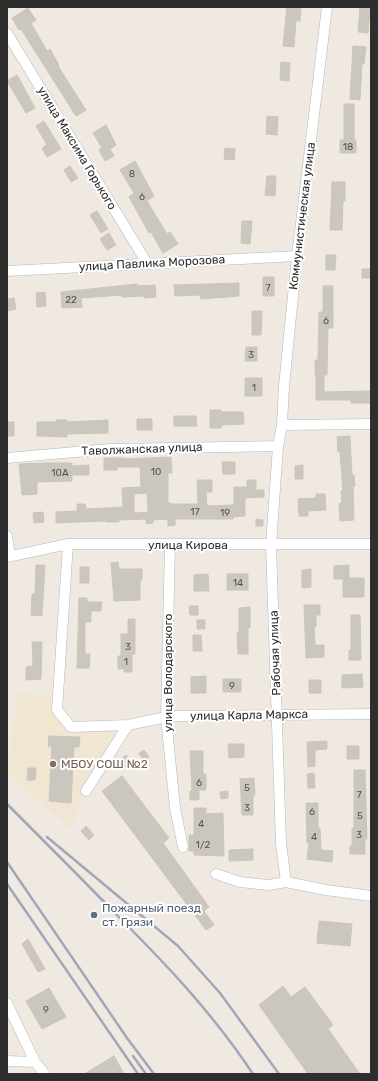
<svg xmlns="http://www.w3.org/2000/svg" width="378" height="1081" font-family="Rubik,sans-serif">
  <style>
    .education { fill: #f0e6d1 }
    .building { fill: #cbc7bf; stroke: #cbc5ba; fill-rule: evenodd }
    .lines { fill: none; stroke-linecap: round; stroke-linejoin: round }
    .minor-casing { stroke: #b4b7c1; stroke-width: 11 }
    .minor { stroke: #fff; stroke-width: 10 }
    .rail { stroke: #a3a6b8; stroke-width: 2.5 }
    .education-dot { fill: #8d6e63; stroke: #fff; stroke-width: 1.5 }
    .service-dot { fill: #5c6f8a; stroke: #fff; stroke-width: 1.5 }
    .labels { text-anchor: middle; stroke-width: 4; stroke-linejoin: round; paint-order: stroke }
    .number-label { font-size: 10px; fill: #555452 }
    .street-label { font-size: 12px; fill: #2e2e2e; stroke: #fff }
    .education-label { font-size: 12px; fill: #785e54; stroke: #fff; text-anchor: start }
    .service-label { font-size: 12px; fill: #4e5e75; stroke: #fff; text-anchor: start }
  </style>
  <rect width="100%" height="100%" fill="#efe9e1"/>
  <path class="education" d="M18 692 50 697 53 709 70 730 121 728 83 790 71 830 7 770V758L9 756Z"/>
  <path class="building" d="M287 7H301L300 21H296L294 47 283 46Z
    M360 7H370L368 33 358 32Z
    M28 8 36 20 31 23 47 51 50 49 59 65 58 66 86 110 76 116 21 29 19 30 12 18Z
    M353 46 366 47 364 64H362L360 100 350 99Z
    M281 62 290 63 289 81 280 80Z
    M17 75 35 108 26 113 7 81Z
    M344 104H354V140H356V153H340V140H344Z
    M267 116 278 117 277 135 266 134Z
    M44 121 61 149 47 157 42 148 47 145 36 126Z
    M106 125 116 145 110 149 114 156 105 161 99 150 102 148 93 133Z
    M225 148 235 149 234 160 224 159Z
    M135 161 154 196 147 201 167 234 170 232 178 244 163 253 151 232 149 233 129 197 134 193 120 170Z
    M70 166 78 178 71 182 64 170Z
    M267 176H276L275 196 265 195Z
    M332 182H345V201H343L342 230H330Z
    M97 211 108 229 101 233 90 215Z
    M242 221H252L250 244 241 243Z
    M109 233 116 245 107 250 100 239Z
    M326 255H336L335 270H326Z
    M362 269H371V278H362Z
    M263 277H274V296H263Z
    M239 283V296L201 299 200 295 175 296 174 285Z
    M137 284 138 286 155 285 156 297 144 298V296L122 297V295L81 298 82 307 62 308 61 292Z
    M323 286H333V328H328L327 375H324V392L371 391V403H351V400H316V375H315V360H318L319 312H323Z
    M45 292 46 306 37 307 36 293Z
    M14 298 16 309 7 311V299Z
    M252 311H262L261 335H252Z
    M246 347H257V361H245Z
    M245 378H262V396H245Z
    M210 410H221V412H243L244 424 221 425V428H210Z
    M174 416H196L197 426H174Z
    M137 419H152V430H137Z
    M56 420H67V422L108 420V433L67 434V437L37 436V422H56Z
    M7 422H14V436H7Z
    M350 436 352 475H354L355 486 353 487 354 520 340 521 339 504 342 503 341 491H343L340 452H338L337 437Z
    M171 457 172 473H168V503H171V504H198L197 480H212V492H206L207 506 234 505V487H247V480H256V490H264V497L245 498V516L233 517V519H175V525L168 526V519L153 520V523L146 524V519L119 520V522H106V521L56 523V512L77 511V504H85L86 509 123 507 122 488 141 487 140 467H117V470H104V458H123V459ZM147 493 148 512 134 513V494Z
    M222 462H235V474H223Z
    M45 463H72V466L89 465V475H72V481L37 482V494L22 495 19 464Z
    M303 465V479H295V466Z
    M316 494H325L326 510 308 511V516H299L298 499 316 498Z
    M43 512 44 522 34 523 33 513Z
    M256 519 263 520V526H256Z
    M118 562 119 569H142V580L140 581V600L114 601 111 563Z
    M36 565H45L42 616 31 615 32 594H35Z
    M349 565V578H364V597H343V579H334V566Z
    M80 567H89V583H80Z
    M311 569V587L302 588V570Z
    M208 574 209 591H194V575Z
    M227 574H248V590H227Z
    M79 598H87V602H102L101 611H91V622H85V654H90L89 668H77Z
    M304 605H320V615H316V627H314L315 645H324V657L306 658Z
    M189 606H198V615H190Z
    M250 607V628H248V654H238L237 632H239V608Z
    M351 615H360L361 660H349V650H351Z
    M128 619H135V654H132V672H124V669H118V656H121V634H128Z
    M197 620H205V629H197Z
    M193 635H201L202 651H193Z
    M32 642H42L41 679 26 680V667L33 666Z
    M362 674 363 687 342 688V675Z
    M206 676V693H191V677Z
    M223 679H241V692H223Z
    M309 680H321V693H309Z
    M49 736 80 737 79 747H74L71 803 49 801 52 746H48Z
    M327 741V749L315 750V766L308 767 307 742Z
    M228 744H244V757L229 758Z
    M347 746H359V759H347Z
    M144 750 149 757 144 761 139 753Z
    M190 751H203V774H206V790H199V800H190V791H192Z
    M126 755 131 761 125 767 120 760Z
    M28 768H36L35 780H27Z
    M354 770H365L367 839H365V854H350V846H352V828H354Z
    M314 773 315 788H308L307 774Z
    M122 776 169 838 163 843 209 907 204 911 214 925 206 930 102 791Z
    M254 778 255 795H253V815H242L240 779Z
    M228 791V798L221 799 220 792Z
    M306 803H318V828H320L321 850 333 851 332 862 307 859 309 843H307Z
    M194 808H206V814L223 813 224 856 194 855V851H189V835H194Z
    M86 826 94 835 89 840 81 831Z
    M253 849V860L229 861V850Z
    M319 921 352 924 350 946 317 943Z
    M28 939 45 969 38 972 22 944Z
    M283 986 291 997 305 987 333 1025 328 1029 360 1074H308L259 1005Z
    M49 988 66 1017 42 1029 26 1001Z
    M114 1056 124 1074H84Z"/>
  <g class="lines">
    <g class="minor-casing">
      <path id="minor" d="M7 33 147 263
        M7 271 297 256
        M282 425 371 424
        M7 458 110 449 278 446
        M7 536 10 556
        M68 544 57 710 71 727 128 725 166 717 179 716 371 714
        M170 545 166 717 175 808 183 847
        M7 557 68 544H371
        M86 791 128 725
        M216 874 240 882 269 885 286 882 326 890 371 896
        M286 882 281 843 271 545 278 446 282 425 284 386 297 256 327 7
        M7 1003 35 1062 45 1074
        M7 1061 35 1062"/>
    </g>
    <use href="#minor" class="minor"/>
    <path class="rail" d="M7 804C42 839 77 874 111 909 164 962 212 1012 253 1074
      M47 837 178 946 220 993 279 1074
      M7 862 127 1038 154 1074
      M7 884 138 1074
      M133 1056 146 1074"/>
  </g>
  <circle class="education-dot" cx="53" cy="764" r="4"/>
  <circle class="service-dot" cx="94" cy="915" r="4"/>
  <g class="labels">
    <g class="number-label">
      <text x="348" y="150">18</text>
      <text x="132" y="177">8</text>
      <text x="142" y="200">6</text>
      <text x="268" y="291">7</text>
      <text x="71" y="303">22</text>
      <text x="326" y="324">6</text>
      <text x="251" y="358">3</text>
      <text x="254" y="391">1</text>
      <text x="156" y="475">10</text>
      <text x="60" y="476">10А</text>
      <text x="195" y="515">17</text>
      <text x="225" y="516">19</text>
      <text x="238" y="586">14</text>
      <text x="128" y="650">3</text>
      <text x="126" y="665">1</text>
      <text x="232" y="689">9</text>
      <text x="199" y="786">6</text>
      <text x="247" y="791">5</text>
      <text x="359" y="798">7</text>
      <text x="247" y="811">3</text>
      <text x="312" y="815">6</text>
      <text x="360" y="819">5</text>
      <text x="201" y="827">4</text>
      <text x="359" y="838">3</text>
      <text x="314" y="840">4</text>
      <text x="203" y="848">1/2</text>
      <text x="46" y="1013">9</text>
    </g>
    <g class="street-label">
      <text transform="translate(77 148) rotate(59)" y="4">улица Максима Горького</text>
      <text transform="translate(302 216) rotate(-83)" y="4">Коммунистическая улица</text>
      <text transform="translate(152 263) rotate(-3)" y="4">улица Павлика Морозова</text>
      <text transform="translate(142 449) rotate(-2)" y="4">Таволжанская улица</text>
      <text x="188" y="549">улица Кирова</text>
      <text transform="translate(275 653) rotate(-92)" y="4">Рабочая улица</text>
      <text transform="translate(168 673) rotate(-90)" y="4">улица Володарского</text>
      <text transform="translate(249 715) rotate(-1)" y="4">улица Карла Маркса</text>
    </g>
    <g class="education-label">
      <text x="61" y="768">МБОУ СОШ №2</text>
    </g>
    <g class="service-label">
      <text x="102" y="912">Пожарный поезд<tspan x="102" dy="14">ст. Грязи</tspan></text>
    </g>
  </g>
  <rect width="378" height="1081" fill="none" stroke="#2e2e2e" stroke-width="16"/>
</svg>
